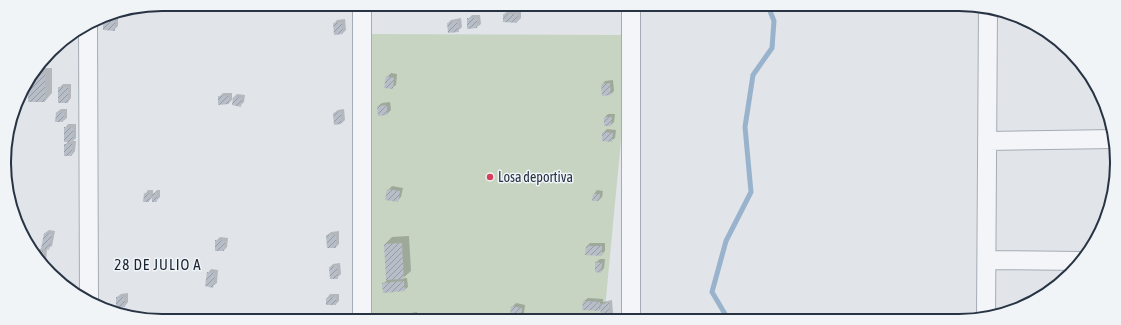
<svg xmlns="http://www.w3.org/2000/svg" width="1121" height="325" font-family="'Asap Condensed',sans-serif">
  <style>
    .grass { fill: #c7d4c1 }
    .shadow { fill: #0003 }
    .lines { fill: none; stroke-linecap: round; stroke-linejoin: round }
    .stream { stroke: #9ab3cc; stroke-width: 5 }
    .building { fill: url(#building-hatch) }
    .minor-casing { stroke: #a6acb5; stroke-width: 20 }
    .minor { stroke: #f4f5f8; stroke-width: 18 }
    .poi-dot { fill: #d5405b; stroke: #f0f4f7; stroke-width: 1.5 }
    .labels { text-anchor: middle; stroke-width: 3; stroke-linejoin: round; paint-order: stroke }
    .poi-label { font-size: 14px; fill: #283343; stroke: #f0f4f7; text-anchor: start }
    .neighbourhood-label { font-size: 15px; letter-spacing: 1px; fill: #1a2433; stroke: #f0f4f7 }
    .rim { fill: none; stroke: #283343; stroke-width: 2 }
  </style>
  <defs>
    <pattern id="building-hatch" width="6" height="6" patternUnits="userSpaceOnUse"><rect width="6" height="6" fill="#b8bec8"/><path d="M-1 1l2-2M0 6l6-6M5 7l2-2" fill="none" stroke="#969ba4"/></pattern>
  </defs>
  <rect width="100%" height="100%" fill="#e1e5ea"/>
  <path class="grass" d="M362 34 631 35 604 319 362 318Z"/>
  <path class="shadow" d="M508 11H521V18L517 22 504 14Z
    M118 13V26L114 30 104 29V16Z
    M472 15H480L481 24 477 27 468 28V19Z
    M461 18 462 27 458 31 448 23 451 20Z
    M345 19 346 30 343 33 334 24 337 20Z
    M39 68H52V93L45 101H29V81Z
    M391 73 397 74 396 85 392 88 387 77Z
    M613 80 614 91 611 94 602 85 605 81Z
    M63 84H71V98L68 102 59 88Z
    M223 93H232V99L237 94 245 95 244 102 240 106 234 98 229 103 219 97Z
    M390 102 391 110 387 114 378 106 382 103Z
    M61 109H67V118L63 121 57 112Z
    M344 109 345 120 341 124H335L334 113 338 110Z
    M608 114H615L614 122 611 125 605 117Z
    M68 124H76V138L73 141H76L75 151 72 155 65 145 68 141 65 128Z
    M607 129 616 130 615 138 611 141 603 133Z
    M392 186 403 188 401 197 397 201 388 190Z
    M148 190H153V194L157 190H160V197L156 201 153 197 149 201 145 194Z
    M597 190 603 191 602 197 599 200 594 194Z
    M49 230 55 231 52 246 47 249 46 261 44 263 36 256V251L42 248 45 233Z
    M339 231V244L336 247 327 235 331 232Z
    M409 236 411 271 403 278H407L408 287 404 290 383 284 387 280 385 244 392 237Z
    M220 237 228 238 227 247 224 250 216 241Z
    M590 243H605V251L601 255 587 246Z
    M600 259H605L604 268 601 272 596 262Z
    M340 263 341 274 337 278 330 267 333 264Z
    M211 269 218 270 217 283 213 286 208 273Z
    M128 293V302L125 306 117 297 121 294Z
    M330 294H339V301L336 304 327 298Z
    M588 298 603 299V302L612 300 613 313 609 317 602 307 599 310 584 301Z
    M516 303 525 305 524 313 520 317 518 316V319H512L515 316 512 307Z
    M417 312 418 319 408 318V316L411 313Z"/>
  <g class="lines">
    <path class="stream" d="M728 319 712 292 726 241 751 192 745 127 753 75 772 48 774 21 768 6"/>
  </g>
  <path class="building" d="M115 13V31L103 30V16Z
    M503 14H518L517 23 503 22Z
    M467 18H477V28L467 29Z
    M457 21 459 32 448 33 447 23Z
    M342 22 343 34 334 35 333 23Z
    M45 74V102H28V83L34 75Z
    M386 76 394 78 393 89 384 88Z
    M610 83 611 95 602 96 601 84Z
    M58 87H68V103H58Z
    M218 96H229V104L218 105Z
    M233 97 242 98 241 107 232 105Z
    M387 105V115L378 116 377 106Z
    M56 112 64 113 63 122H55Z
    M341 112V124L334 125 333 113Z
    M604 117H612L611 126H604Z
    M64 127 73 128V142H64Z
    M602 132 613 133 612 142 602 141Z
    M64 144H72V156H64Z
    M387 189 400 191 398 202 385 200Z
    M144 193 150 194 149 202H143Z
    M152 193H157V202H152Z
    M593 194H600L599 201H592Z
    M44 233 52 234 49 250 41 249Z
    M326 235H336V248H327Z
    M215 240 225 241 224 251H215Z
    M402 243 404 279 386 280 384 244Z
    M586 246H602V256L585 255Z
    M35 251H44L43 263 35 255Z
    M595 262 602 263 601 273 595 272Z
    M337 266 338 279H330L329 267Z
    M207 272 215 273 213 288 205 286Z
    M404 281 405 291 383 293 382 283Z
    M116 297H125V307H116Z
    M336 297V305H326V298Z
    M583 301 600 302 599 311 582 310Z
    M609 303 610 318H601L600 304Z
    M511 306 522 308 521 318 510 316Z
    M414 315 415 318H407V316Z"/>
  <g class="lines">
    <g class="minor-casing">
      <path id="minor" d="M362 5V318
        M88 25 89 300
        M987 141 1114 139
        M987 260 1080 261
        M986 318 988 7
        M631 319V6"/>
    </g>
    <use href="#minor" class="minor"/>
  </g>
  <circle class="poi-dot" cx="490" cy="177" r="4"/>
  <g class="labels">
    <g class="poi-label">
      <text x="498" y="182">Losa deportiva</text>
    </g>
    <g class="neighbourhood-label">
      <text x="158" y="270">28 DE JULIO A</text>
    </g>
  </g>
  <path d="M0 0H1121V325H0ZM162 11H959A151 151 0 0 1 1110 162V163A151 151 0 0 1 959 314H162A151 151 0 0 1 11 163V162A151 151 0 0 1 162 11Z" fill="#f0f4f7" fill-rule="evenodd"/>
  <path class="rim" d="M162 11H959A151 151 0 0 1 1110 162V163A151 151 0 0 1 959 314H162A151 151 0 0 1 11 163V162A151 151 0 0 1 162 11Z"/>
</svg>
